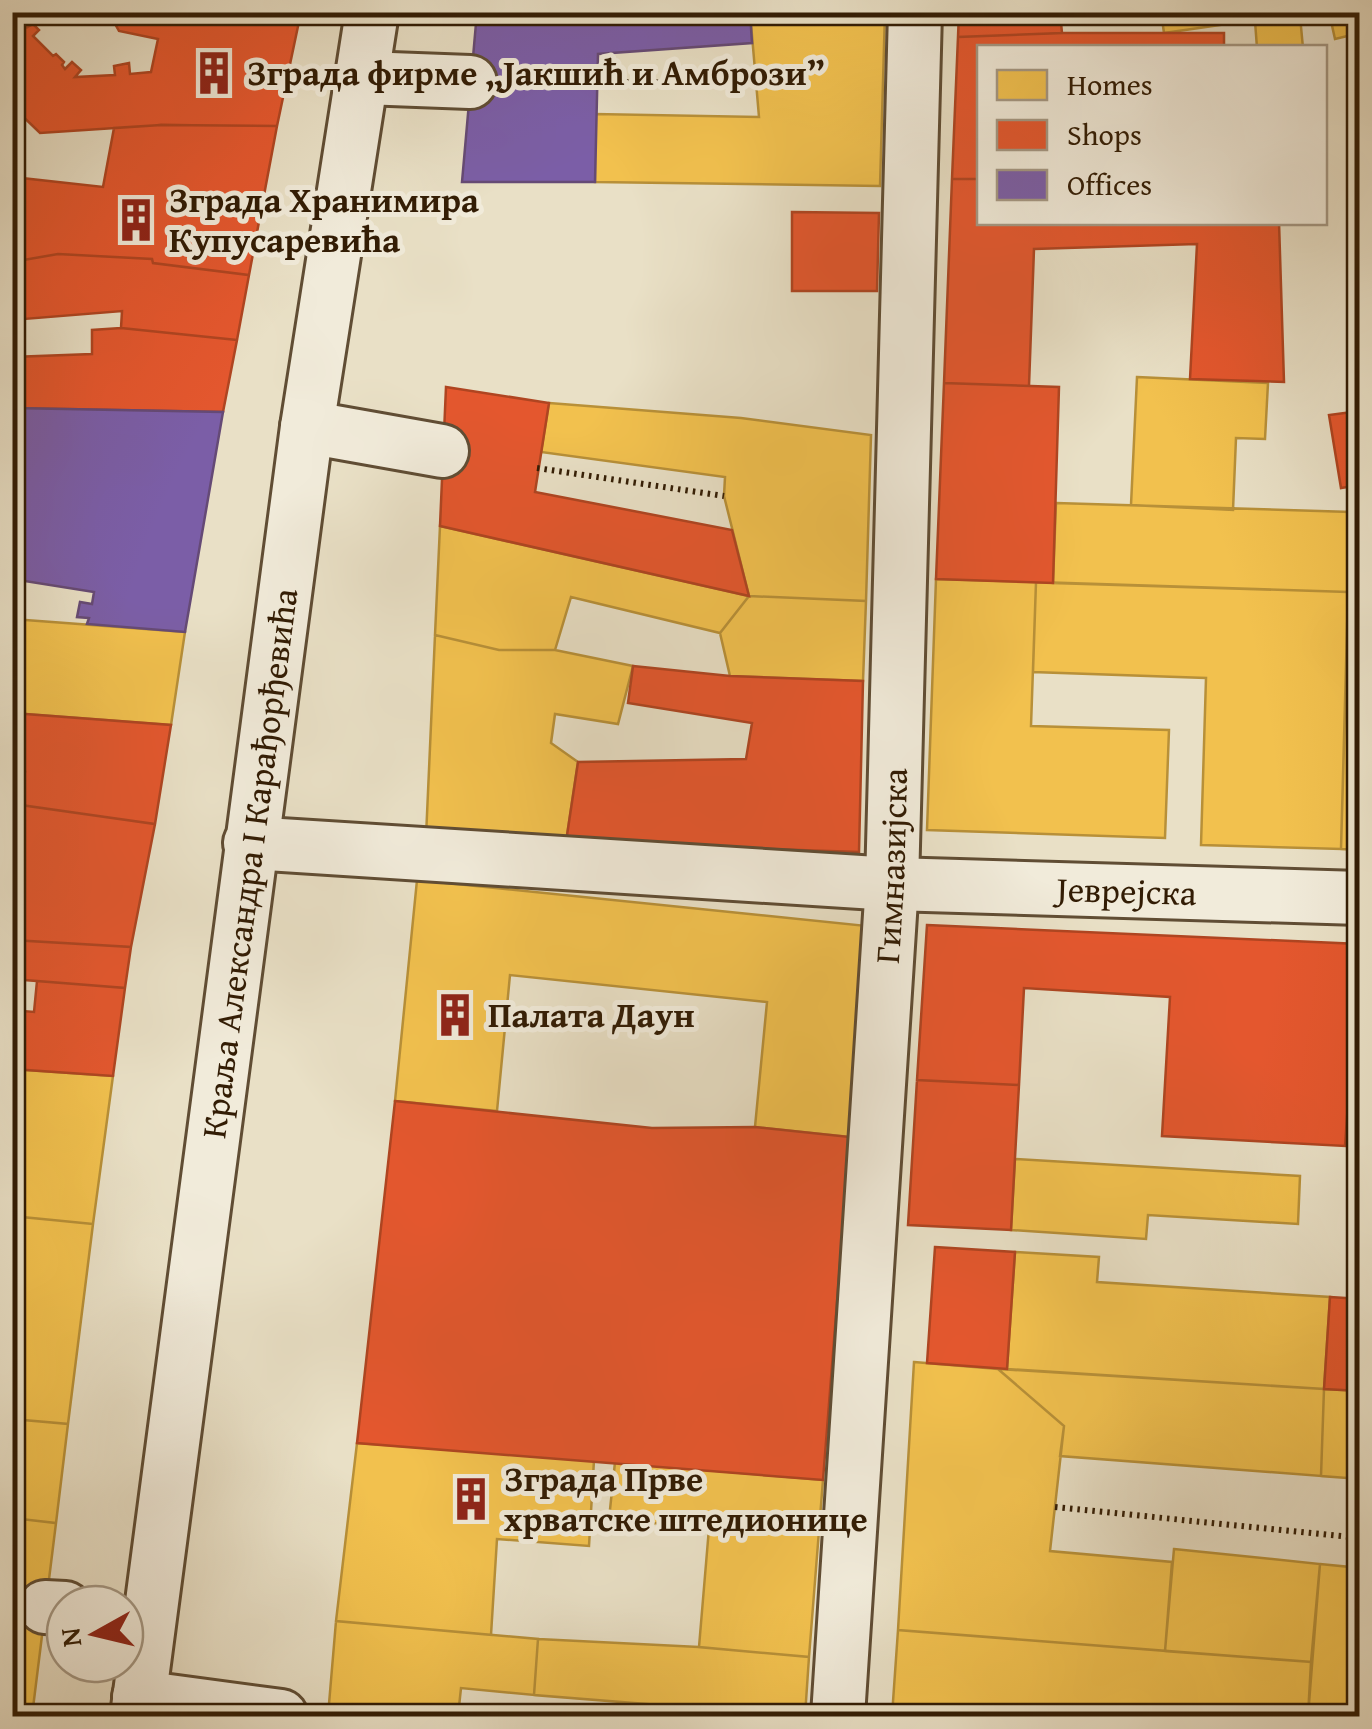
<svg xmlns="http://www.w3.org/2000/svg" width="1372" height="1729" font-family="'Gentium Book Plus',serif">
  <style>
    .homes { fill: #f2c14e; stroke: #b89038; stroke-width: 2.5 }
    .shops { fill: #e4572e; stroke: #af4521; stroke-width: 2.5 }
    .offices { fill: #7b5ea7; stroke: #654a76; stroke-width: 2.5 }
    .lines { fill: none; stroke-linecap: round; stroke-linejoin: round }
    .pedestrian-casing { stroke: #604d34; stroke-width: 58 }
    .path { stroke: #321c04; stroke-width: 6; stroke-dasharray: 2.5 5; stroke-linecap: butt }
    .pedestrian { stroke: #f1ebda; stroke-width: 52 }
    .labels { text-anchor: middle; stroke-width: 10; stroke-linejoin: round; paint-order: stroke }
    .poi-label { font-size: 35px; font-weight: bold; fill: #321c04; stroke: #f1ebda; text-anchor: start }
    .street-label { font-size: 35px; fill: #321c04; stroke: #f1ebda }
  </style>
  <rect width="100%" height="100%" fill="#e9e0c6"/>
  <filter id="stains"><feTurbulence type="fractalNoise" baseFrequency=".002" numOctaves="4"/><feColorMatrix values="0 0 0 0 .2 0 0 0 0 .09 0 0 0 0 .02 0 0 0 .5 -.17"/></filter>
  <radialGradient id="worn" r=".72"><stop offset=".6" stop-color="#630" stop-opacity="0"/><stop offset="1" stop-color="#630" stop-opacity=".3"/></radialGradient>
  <path class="homes" d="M750 12H885L880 186 595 182V114L759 117Z
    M1161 12H1275V17L1164 33Z
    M1329 12H1360V33L1335 39Z
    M1300 16 1303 48H1257L1255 21Z
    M1137 377 1268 383 1265 439 1236 438 1233 510 1131 505Z
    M549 403 741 418 871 435 866 601 749 596 724 496 725 477 541 452Z
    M1056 503 1351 512 1348 592 1053 583Z
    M440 526 749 596 720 633 571 597 555 650H499L435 635Z
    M1349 570H1360V850L1341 849Z
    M936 579 1036 582 1031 726 1169 730 1165 838 927 830Z
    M1036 582 1348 592 1341 849 1201 845 1206 678 1033 672Z
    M749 596 866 601 863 681 730 676 720 633Z
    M12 619 185 632 171 725 12 713Z
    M435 635 499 650H555L633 666 618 724 555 714 551 743 578 762 566 842 426 837Z
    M417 880 867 926 850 1137 755 1127 767 1002 510 975 497 1111 395 1101Z
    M12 1069 113 1076 93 1224 12 1216Z
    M1015 1159 1300 1176 1298 1224 1148 1215 1146 1239 1011 1230Z
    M12 1216 93 1224 68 1424 12 1419Z
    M1015 1252 1099 1257 1097 1282 1330 1297 1324 1389 1007 1369Z
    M914 1362 998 1369 1064 1426 1050 1551 1172 1562 1165 1651 898 1630Z
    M998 1369 1324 1389 1321 1476 1060 1456 1064 1426Z
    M1324 1389 1360 1391V1479L1321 1476Z
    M12 1419 68 1424 56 1523 12 1518Z
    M357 1443 594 1460 589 1546 497 1539 491 1635 336 1621Z
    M615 1462 823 1480 809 1657 699 1647 709 1528 609 1519Z
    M12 1518 56 1523 32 1716H12Z
    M1174 1549 1320 1564 1311 1662 1165 1651Z
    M1320 1564 1360 1568V1709L1345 1716H1308Z
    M336 1621 538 1639 534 1695 461 1688 458 1716H328Z
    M898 1630 1311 1662 1308 1716H892Z
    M538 1639 699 1647 809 1657 805 1716H707L708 1709 534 1695Z"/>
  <path class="shops" d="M12 12H43L26 28 33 24 39 30 33 36 53 56 56 54 64 62 62 65 65 69 72 62 81 70 75 77 115 75 114 66 129 63 130 74 151 72 158 39 119 31 114 22 116 12H301L277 126 161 125 40 133 12 106Z
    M959 12H1060L1062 33 958 37Z
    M1062 33H1224V48H979V179H952L958 37Z
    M161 125 277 126 249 275 153 263 152 259 58 254 12 262V177L103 187 114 128Z
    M952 179H979V222H1279L1284 382 1190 379 1197 244 1034 249 1029 386 944 383Z
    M792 212 879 213 877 291H792Z
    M58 254 152 259 153 263 249 275 237 340 121 328 122 311 12 320V262Z
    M121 328 237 340 223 412 12 408V357L92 354V330Z
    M944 383 1059 387 1053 583 936 579Z
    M446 387 549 403 535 492 732 530 749 596 440 526Z
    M1360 411V485L1341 488 1329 415Z
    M633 666 730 676 863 681 859 852 566 842 578 762 746 759 752 723 628 703Z
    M12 713 171 725 155 824 20 805 25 772 12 771Z
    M21 805 155 824 131 947 12 940V852L17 830 12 828 14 821 19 822Z
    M927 925 1359 944 1345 1146 1162 1136 1170 997 1024 988 1019 1085 917 1080Z
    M12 940 131 947 125 988 12 979Z
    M37 981 125 988 113 1076 12 1069V1010L34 1012Z
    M917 1080 1019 1085 1011 1230 908 1225Z
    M395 1101 652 1128 755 1127 850 1137 823 1480 357 1443Z
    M935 1247 1015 1252 1007 1369 927 1363Z
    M1330 1297 1360 1299V1391L1324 1389Z"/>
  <path class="offices" d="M477 12H750L752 43 598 54 595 182H462Z
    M12 408 223 412 185 632 87 624 89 618 77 617 80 602 92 604 94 592 12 579Z"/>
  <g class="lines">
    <g class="pedestrian-casing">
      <g id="pedestrian">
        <path d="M364 78 470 82"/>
        <path d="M307 427 442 451"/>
        <path id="s1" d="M250 843 892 884 1360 898"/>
        <path d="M45 1607 65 1608"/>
        <path d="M139 1697 281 1716"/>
        <path id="s2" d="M137 1716 307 427 372 12"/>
        <path id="s3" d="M838 1716 892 884 915 12"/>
      </g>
    </g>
    <path class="path" d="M596 82 756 83
      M537 468 724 496
      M1055 1507 1360 1538"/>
    <use href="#pedestrian" class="pedestrian"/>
  </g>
  <defs>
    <g id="building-bare" transform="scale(3.45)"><path d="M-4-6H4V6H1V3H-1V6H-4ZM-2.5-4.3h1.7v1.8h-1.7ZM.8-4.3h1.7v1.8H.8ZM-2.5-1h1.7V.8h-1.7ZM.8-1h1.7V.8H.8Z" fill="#8f2418" stroke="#f1ebda" stroke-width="2.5" paint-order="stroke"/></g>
  </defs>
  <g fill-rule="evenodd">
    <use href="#building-bare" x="214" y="73"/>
    <use href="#building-bare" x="136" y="220"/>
    <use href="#building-bare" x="455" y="1015"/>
    <use href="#building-bare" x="471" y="1499"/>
  </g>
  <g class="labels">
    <g class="poi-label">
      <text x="247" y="85">Зграда фирме „Јакшић и Амбрози”</text>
      <text x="169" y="212">Зграда Хранимира<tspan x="169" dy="40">Купусаревића</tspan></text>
      <text x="488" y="1027">Палата Даун</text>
      <text x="504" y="1491">Зграда Прве<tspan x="504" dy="40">хрватске штедионице</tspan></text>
    </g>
    <g class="street-label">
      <text dy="12" stroke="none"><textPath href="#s2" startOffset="860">Краља Александра I Карађорђевића</textPath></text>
      <text dy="12" stroke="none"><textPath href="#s3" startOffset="852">Гимназијска</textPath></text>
      <text dy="12" stroke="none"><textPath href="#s1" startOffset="878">Јеврејска</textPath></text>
    </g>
  </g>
  <rect width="1372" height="1729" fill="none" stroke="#e9e0c6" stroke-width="50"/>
  <rect x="15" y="15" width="1342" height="1699" fill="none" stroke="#321c04" stroke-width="5"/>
  <rect x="25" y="25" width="1322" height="1679" fill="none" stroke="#321c04" stroke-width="2.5"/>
  <rect x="977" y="45" width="350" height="180" fill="#f1ebda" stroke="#a59884" stroke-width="2.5"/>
  <rect x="997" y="70" width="50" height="30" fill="#f2c14e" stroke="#a59884" stroke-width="2.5"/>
  <text x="1067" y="95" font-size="30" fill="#321c04">Homes</text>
  <rect x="997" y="120" width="50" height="30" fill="#e4572e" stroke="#a59884" stroke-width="2.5"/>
  <text x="1067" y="145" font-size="30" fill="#321c04">Shops</text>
  <rect x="997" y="170" width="50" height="30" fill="#7b5ea7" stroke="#a59884" stroke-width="2.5"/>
  <text x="1067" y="195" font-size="30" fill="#321c04">Offices</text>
  <g transform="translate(95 1634) rotate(262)"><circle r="48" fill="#f1ebda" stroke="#a59884" stroke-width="2.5"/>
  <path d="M0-8L18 38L0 25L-18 38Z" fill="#8f2418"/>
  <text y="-15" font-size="28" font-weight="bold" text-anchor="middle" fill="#321c04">N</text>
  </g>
  <rect width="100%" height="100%" filter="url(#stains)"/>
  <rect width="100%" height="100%" fill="url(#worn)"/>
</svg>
